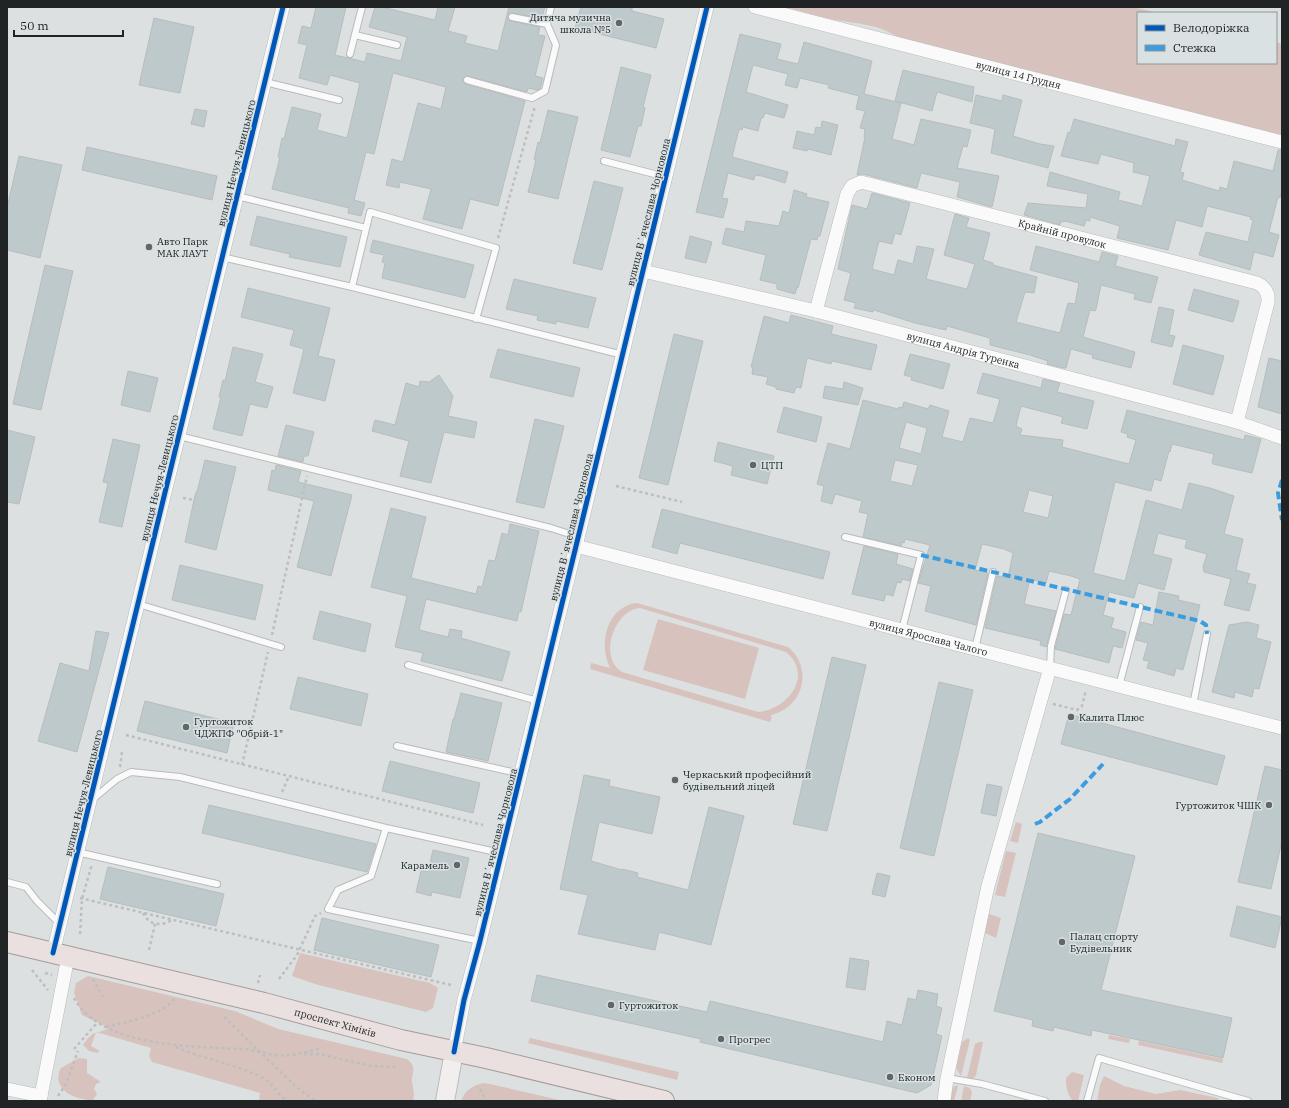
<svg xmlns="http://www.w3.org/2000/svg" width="1289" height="1108" font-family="'IBM Plex Serif',serif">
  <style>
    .green { fill: #d8c2be; fill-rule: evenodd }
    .building { fill: #bec9cc; stroke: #b9bcbd; fill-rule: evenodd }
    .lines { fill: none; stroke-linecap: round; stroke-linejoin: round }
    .lane-casing { stroke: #b8bbbb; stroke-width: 8 }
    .street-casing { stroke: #b8bbbb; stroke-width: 14 }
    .secondary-casing { stroke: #b8bbbb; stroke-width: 20 }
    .primary-casing { stroke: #a79a98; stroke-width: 22 }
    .path { stroke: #bdbfbf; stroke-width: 2.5; stroke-dasharray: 3 3; stroke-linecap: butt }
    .lane { stroke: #fafafa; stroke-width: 6 }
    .street { stroke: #fafafa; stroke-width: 13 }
    .secondary { stroke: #f1eeed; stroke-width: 18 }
    .primary { stroke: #e9e0df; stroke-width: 20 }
    .quiet { stroke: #3c9ce0; stroke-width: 4; stroke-dasharray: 8 4; stroke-linecap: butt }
    .cycleway-casing { stroke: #dae1e3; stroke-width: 8 }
    .cycleway { stroke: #0057b8; stroke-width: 5 }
    .poi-dot { fill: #626666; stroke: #dae1e3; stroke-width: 1.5 }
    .labels { text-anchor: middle; stroke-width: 3; stroke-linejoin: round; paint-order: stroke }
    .poi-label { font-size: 10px; fill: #212424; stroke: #dae1e3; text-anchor: start }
    .street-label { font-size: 10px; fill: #212424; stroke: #dae1e3 }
  </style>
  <rect width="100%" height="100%" fill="#dce0e1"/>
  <path class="green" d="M784 7H1133L1158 13H1138V63H1276V42L1282 44V135L898 37C877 24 859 24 836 20 819 17 802 11 784 7Z
    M637 603 788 647C806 661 807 688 792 703 786 710 777 713 770 716L772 717 770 722 590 669 591 663 610 668C598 644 607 606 637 603ZM640 608 786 652C814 675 788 710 758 712L622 672C598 658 614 610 640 608Z
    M658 619 759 648 745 699 643 670Z
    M1016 822 1022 824 1018 843 1010 841Z
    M1006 851 1016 853 1005 897 995 895Z
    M989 914 1001 918 996 938 985 933Z
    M300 953 430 983 438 988 433 1008 426 1012 315 984 292 976Z
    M88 976 235 1011 278 1029 407 1059C418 1068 411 1073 412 1082 413 1089 415 1094 413 1101H259L260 1093 152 1062 149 1056 151 1048 96 1032 91 1046 100 1051 97 1053 89 1051 83 1045C95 1028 94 1036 109 1028L82 1015 74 993 76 983Z
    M1109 1035 1130 1039 1129 1043 1108 1039Z
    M530 1038 679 1072 677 1080 528 1043Z
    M968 1038 970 1040 961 1076 956 1068 962 1042Z
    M1139 1041 1223 1059 1222 1063 1138 1045Z
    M979 1042H983L976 1075 974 1078H967L975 1044Z
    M79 1058 87 1059V1073L101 1082 96 1084 94 1089 97 1094 93 1100C75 1101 50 1088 61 1068Z
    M1072 1072 1084 1075 1078 1101H1073C1067 1094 1066 1088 1066 1078Z
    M1104 1076 1124 1086 1156 1094 1180 1090 1218 1098 1219 1101H1097L1100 1085Z
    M484 1083 490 1084 564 1101H461C465 1090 473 1085 484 1083Z
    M954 1086H958L954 1101H949Z
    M964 1086 970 1088 972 1093 970 1101H961Z"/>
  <path class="building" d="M316 7H346L335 55 365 62 367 53 401 61 407 37 369 27 375 7H382L435 20 438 7H455L448 31 467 36 465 43 498 51 509 7H545L542 18 512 13 508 17 511 21 540 27 538 35 545 36 535 76 543 78 540 89 537 90 528 88 527 92 468 76 463 79 466 84 525 101 498 206 470 199 462 229 423 219 431 189 400 182 399 188 386 185 392 159 403 162 418 103 441 109 446 87 393 73 374 154 366 152 354 200 365 203 361 216 348 213 349 208 272 189 280 157H278L282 138 284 139 292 107 321 114 317 130 347 138 360 83 330 75 327 85 299 78 307 45 298 43 302 26 311 28Z
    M581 7H626L632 8V11L664 19 656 48 575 28Z
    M154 18 194 27 180 93 139 85Z
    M740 34 781 44 777 59 798 64 804 42 872 61 864 94 901 103 892 139 914 145 921 119 971 130 967 147 963 146 957 168 999 176 992 207 957 197 960 182 921 173 917 188 863 174 857 175 865 137H864L865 129 860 128 865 111 856 109 859 96 828 88 829 85 800 78 797 88 785 85 788 74 753 65 746 92 788 105 784 118 765 113 763 118H761L758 131 743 127 742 130 739 129 732 157 788 172 785 183 762 176 755 175 754 180 728 173 722 198 728 199 723 218 696 212Z
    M621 67 651 75 643 107 645 108 641 126H638L630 157 601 150Z
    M903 70 974 87 972 102 937 92 932 111 895 101Z
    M976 95 1002 101 1003 95 1022 100 1013 136 1040 144 1054 146 1048 168 991 153 995 129 970 123Z
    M195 109 207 111 204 127 191 124Z
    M548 110 578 117 558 199 528 192 536 160H534L538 142 540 143Z
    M1074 119 1175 146 1176 139 1188 142 1180 172 1184 173 1182 180 1219 191 1220 187 1227 189 1234 161 1273 171 1278 150H1282V189L1280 198 1278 197 1269 232 1279 235 1273 257 1254 252 1250 270 1199 255 1206 232 1248 242 1253 220 1250 219 1251 217 1207 206 1202 227 1176 220 1168 250 1117 238 1120 226 1090 217V221L1086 220 1084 226 1065 221 1064 222 1061 221 1060 225 1024 215 1028 203 1086 208 1088 194 1047 186 1050 172 1120 192 1118 200 1142 206 1150 176 1133 172 1134 163 1101 154 1098 164 1061 156 1068 132 1070 133Z
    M822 121 838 125 831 155 808 149 807 151 793 148 797 131 814 135 816 127 821 128Z
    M87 147 217 176 212 200 82 170Z
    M19 156 62 165 40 258 7 250V208Z
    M594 181 623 188 602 270 573 263Z
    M794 190 807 194 806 197 829 202 820 236H818L817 240 811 239 798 288 797 287 795 294 777 289V284L760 280 766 255 722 244 726 228 744 232 746 221 779 226 783 211 789 213Z
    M872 193 910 203 901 235 895 233 892 244 879 241 872 269 894 275 898 260 913 264 917 246 934 249 926 279 967 289 975 264 944 255 955 214 969 218 966 227 990 233 983 260 993 263V265L1037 277 1034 293 1025 292 1016 322 1060 333 1068 303 1075 304 1079 283 1030 270 1036 246 1099 262 1102 252 1118 256 1115 266 1158 277 1151 303 1134 299 1135 294 1101 285 1096 309 1095 311 1090 310 1083 337 1135 352 1131 368 1092 358 1093 355 1071 349 1066 368H1063L1047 364 1048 361 1030 355 990 345V338L947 326 946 330 915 323 874 310 873 312 854 308 856 303 844 300 851 273 838 269 852 205 867 209Z
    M257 216 347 237 340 267 289 257 290 254 250 245Z
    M690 236 712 242 706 263 685 258Z
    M373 240 474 265 465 298 382 278 385 263 382 262 384 255 370 252Z
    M45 265 73 271 41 410 13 404Z
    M514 279 596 298 588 328 556 321V324L537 320 538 316 506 309Z
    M248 288 330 308 318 356 335 360 325 401 293 393 304 349 290 345 294 330 241 317Z
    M1194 289 1239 301 1233 322 1188 310Z
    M1159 307 1174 310 1169 335 1175 336 1172 347 1151 342Z
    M791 315 833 326 831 334 877 345 871 370 832 361 831 364 807 358 801 388 796 387 794 393 776 389V387L766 384 768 377 752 374 753 367H751L764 316 789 323Z
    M674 334 703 341 668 485 639 478Z
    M1183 345 1224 356 1213 395 1173 384Z
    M233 347 263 354 255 382 273 387 267 408 250 404 242 436 213 429 221 397H219L223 380 225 381Z
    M498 349 580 368 573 397 490 377Z
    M910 354 950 364 943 389 911 380 912 377 904 375Z
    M1269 358 1282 361V414L1258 407Z
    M128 371 158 378 150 412 121 405Z
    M983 373 1041 388 1043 379 1060 383 1057 392 1094 401 1087 429 1061 423 1063 417 1021 406 1016 426 1022 429 1020 435 1063 440 1062 447 1129 464 1136 440 1127 437 1128 434 1121 432 1127 410 1244 440 1245 435 1261 439 1252 473 1213 464 1212 462 1214 454 1172 444 1170 452 1169 451 1161 481 1154 479 1151 491 1115 482 1093 573 1125 581 1146 500 1182 510 1189 483 1210 488 1234 496 1224 534 1243 539 1236 570 1250 574 1247 583 1256 585 1249 611 1224 605 1231 579 1204 572 1203 567 1207 554 1185 548 1187 540 1158 533 1153 554 1172 559 1164 590 1138 583 1134 598 1109 592 1103 615 1114 618 1111 628 1126 632 1122 648 1113 646 1109 663 1055 649 1064 614 1071 615 1080 579 1071 576 1049 571 1046 583 1030 579 1024 604 1056 611 1046 647 1040 645 1041 641 985 628 997 576 1008 578 1013 553 1004 549 982 544 975 570 988 573 976 625 925 611 931 586 918 583 930 545 905 539 904 543 902 542 901 546 863 537 868 514 859 512 862 501 835 494 832 504 821 501 824 486 817 484 828 443 850 449 863 400 898 409 899 407 902 408 904 402 928 409 930 405 949 411 942 437 963 442 970 418 993 423 1000 399 977 393ZM906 422 927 428 921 454 899 448ZM895 460 918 465 912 486 890 481ZM1029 490 1053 496 1048 518 1023 512Z
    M439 375 453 396 448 416 477 422 474 438 444 432 431 483 400 476 409 441 372 431 375 420 395 425 406 383 419 387 420 381 429 382Z
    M844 382 863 388 858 405 823 398 825 386 843 389Z
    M784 407 822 417 816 442 777 432Z
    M535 419 564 426 544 508 516 502Z
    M286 425 314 432 308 456H304L303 462 278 456Z
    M7 430 35 437 19 504 7 502Z
    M113 439 140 445 122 527 99 522 108 483 103 482Z
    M718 442 774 456 767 484 731 475 733 466 714 461Z
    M205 460 236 467 216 550 185 542 194 500 196 492H197Z
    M276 465 301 471 298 482 352 495 331 576 297 567 314 501 268 490 272 470 275 471Z
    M391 508 426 517 411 578 476 594 478 586 482 587 489 560 495 561 502 533 508 535 510 524 539 531 521 612 519 611 517 621 426 599 419 630 448 637 450 629 462 631 461 638 510 652 502 681 421 661 423 653 395 647 407 596 371 587Z
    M662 509 830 552 823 579 680 543 677 554 652 547Z
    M864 546 898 554 896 564 913 569 910 581 902 579 901 583 897 582 893 596 886 594 884 601 852 594Z
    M180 565 263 585 255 620 172 600Z
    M1159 592 1179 596 1178 600 1200 605 1183 670 1176 668 1174 676 1147 668 1149 661 1143 660 1148 643 1136 640 1141 622 1153 625Z
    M320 611 371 624 365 652 313 639Z
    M1247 622 1259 625 1256 638 1271 642 1259 689 1254 688 1252 697 1235 692 1234 698 1212 692 1229 625Z
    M96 631 109 633 77 752 38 741 60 663 89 671Z
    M832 657 866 665 827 831 793 824Z
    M298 677 368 694 361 726 290 709Z
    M939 682 973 690 934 856 900 848Z
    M461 693 502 703 488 761 446 752 453 719H454Z
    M145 701 234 723 227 753 137 731Z
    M1069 714 1225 756 1217 785 1061 744Z
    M390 761 480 783 473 813 382 791Z
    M1265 766 1282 770V841L1271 889 1238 882Z
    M584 775 610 780 609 786 660 797 652 834 599 822 591 861 622 870V869L638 873 637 877 688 890 709 807 744 816 711 945 659 932 655 950 578 934 588 895 560 889Z
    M987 784 1002 787 996 816 981 813Z
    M209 805 376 844 367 872 202 833Z
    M1038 833 1135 856 1101 990 1232 1018 1223 1058 1092 1030 1091 1036 1054 1027 1053 1031 1032 1026 1033 1020 994 1011Z
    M433 850 469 858 460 898 432 892 431 896 416 892 421 871 428 872Z
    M108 867 224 894 216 926 100 899Z
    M877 873 890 876 885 897 872 894Z
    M1237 906 1282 917 1275 948 1230 936Z
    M322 918 439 945 431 977 314 950Z
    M850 958 869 961 865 990 846 987Z
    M537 975 707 1012 710 1001 883 1042 887 1021 902 1025 908 998 916 1000 918 990 938 994 936 1006 942 1008 936 1034 942 1036 931 1085 917 1093 700 1042 701 1039 531 1001Z"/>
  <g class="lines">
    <g class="lane-casing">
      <path id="lane" d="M512 17 547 24 551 7
        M355 35 397 45
        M350 54 362 7
        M467 80 532 98 545 91 556 45 547 24
        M265 82 339 100
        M604 161 666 177
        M237 196 366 228
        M222 257 352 287 623 355
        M352 287 370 212 496 248 476 319
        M179 436 551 528 579 537
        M845 537 921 555 902 630
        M138 604 281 647
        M975 649 993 572
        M408 665 538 701
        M1050 668 1051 646 1066 590
        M1119 686 1140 607
        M1193 705 1207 634
        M397 746 521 774
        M93 799 117 779 131 772 180 777 386 828 501 853
        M386 828 371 876 338 890 328 909 480 941
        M77 852 217 884
        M7 882 26 887 37 901 60 924
        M947 1078 982 1084 1045 1101
        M1087 1101 1099 1058 1248 1101"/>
    </g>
    <g class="street-casing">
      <g id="street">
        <path id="s1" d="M755 7 1282 142"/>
        <path id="s2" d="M643 271 816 311 1237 422 1282 438"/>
        <path id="s3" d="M816 311 847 194 852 186 861 182 1257 283C1265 287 1269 293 1268 302L1237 422"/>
        <path id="s4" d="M576 546 1282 728"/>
        <path d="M53 953 283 7"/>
        <path d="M454 1052 464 1000 480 941 707 7"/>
        <path d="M7 1089 41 1096"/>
        <path d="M40 1101 68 957"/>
        <path d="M944 1101 947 1078 988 886 1050 668"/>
      </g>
    </g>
    <g class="secondary-casing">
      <path id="secondary" d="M445 1101 454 1052"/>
    </g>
    <g class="primary-casing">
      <g id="primary">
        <path id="s5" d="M7 942 264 1003 401 1040 486 1058 664 1101"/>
      </g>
    </g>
    <path class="path" d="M498 238 535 106
      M616 486 682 502
      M183 498 194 500
      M272 635 307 476
      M1053 704 1077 710 1082 706 1086 690
      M126 735 483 825
      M242 765 268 652
      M120 767 122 752
      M282 792 289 776
      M80 898 451 985
      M143 913C149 925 160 927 172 920
      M80 934 82 899 92 864
      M149 950 155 924
      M32 970 48 990
      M45 973 52 975
      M93 979 103 997
      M279 979 297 955 315 916 321 913
      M258 983 260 975
      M74 998C102 1048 191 1046 241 1049 253 1049 263 1053 274 1055 290 1057 306 1052 322 1048
      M224 1017 295 1086 315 1101
      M106 1027C126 1022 163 1015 174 999
      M176 1047C205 1060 237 1064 265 1079 274 1085 278 1095 287 1101
      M74 1049 97 1023
      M304 1054H319L371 1066 396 1067
      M480 1089 486 1101
      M58 1096 66 1084 78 1051"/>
    <use href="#lane" class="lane"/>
    <use href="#street" class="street"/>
    <use href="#secondary" class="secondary"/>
    <use href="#primary" class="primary"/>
    <path class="quiet" d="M1282 480 1278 493 1282 520
      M921 555 1200 621 1206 625 1207 634
      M1035 824 1040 822 1070 799 1103 764"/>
    <g class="cycleway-casing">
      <path id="cycleway" d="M53 953 283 7
        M454 1052 464 1000 480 941 707 7"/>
    </g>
    <use href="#cycleway" class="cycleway"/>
  </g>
  <g class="poi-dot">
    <circle cx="619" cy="23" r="4"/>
    <circle cx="149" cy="247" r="4"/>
    <circle cx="753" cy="465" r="4"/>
    <circle cx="1071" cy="717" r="4"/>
    <circle cx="186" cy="727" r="4"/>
    <circle cx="675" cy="780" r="4"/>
    <circle cx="1269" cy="805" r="4"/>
    <circle cx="457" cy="865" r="4"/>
    <circle cx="1062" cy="942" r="4"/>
    <circle cx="611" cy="1005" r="4"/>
    <circle cx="721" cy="1039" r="4"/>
    <circle cx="890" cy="1077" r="4"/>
  </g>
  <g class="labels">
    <g class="poi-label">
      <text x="611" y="21" text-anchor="end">Дитяча музична<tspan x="611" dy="12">школа №5</tspan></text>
      <text x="157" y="245">Авто Парк<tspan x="157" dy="12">МАК ЛАУТ</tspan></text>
      <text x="761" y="469">ЦТП</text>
      <text x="1079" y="721">Калита Плюс</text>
      <text x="194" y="725">Гуртожиток<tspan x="194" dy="12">ЧДЖПФ "Обрій-1"</tspan></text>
      <text x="683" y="778">Черкаський професійний<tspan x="683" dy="12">будівельний ліцей</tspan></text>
      <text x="1261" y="809" text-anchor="end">Гуртожиток ЧШК</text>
      <text x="449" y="869" text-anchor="end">Карамель</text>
      <text x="1070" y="940">Палац спорту<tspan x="1070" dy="12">Будівельник</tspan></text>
      <text x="619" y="1009">Гуртожиток</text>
      <text x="729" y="1043">Прогрес</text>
      <text x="898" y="1081">Економ</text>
    </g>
    <g class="street-label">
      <text dy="4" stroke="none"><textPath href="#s1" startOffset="272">вулиця 14 Грудня</textPath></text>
      <text transform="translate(236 163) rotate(-76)" y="4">вулиця Нечуя-Левицького</text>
      <text transform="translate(648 212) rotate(-76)" y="4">вулиця Вʼячеслава Чорновола</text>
      <text dy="4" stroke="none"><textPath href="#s3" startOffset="348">Крайній провулок</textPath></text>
      <text dy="4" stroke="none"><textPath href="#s2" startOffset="330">вулиця Андрія Туренка</textPath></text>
      <text transform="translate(159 478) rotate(-76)" y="4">вулиця Нечуя-Левицького</text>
      <text transform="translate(571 527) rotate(-76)" y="4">вулиця Вʼячеслава Чорновола</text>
      <text dy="4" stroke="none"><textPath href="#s4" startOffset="364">вулиця Ярослава Чалого</textPath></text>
      <text transform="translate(83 793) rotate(-76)" y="4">вулиця Нечуя-Левицького</text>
      <text transform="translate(495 842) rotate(-76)" y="4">вулиця Вʼячеслава Чорновола</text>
      <text dy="4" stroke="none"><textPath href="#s5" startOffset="338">проспект Хіміків</textPath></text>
    </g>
  </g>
  <rect width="1289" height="1108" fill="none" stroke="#212424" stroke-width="16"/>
  <rect x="1137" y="12" width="140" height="52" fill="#dae1e3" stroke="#909597"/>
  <rect x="1145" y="25" width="20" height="6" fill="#0057b8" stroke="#909597"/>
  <text x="1173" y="32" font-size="12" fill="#212424">Велодоріжка</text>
  <rect x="1145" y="45" width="20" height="6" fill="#3c9ce0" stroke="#909597"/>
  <text x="1173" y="52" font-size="12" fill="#212424">Стежка</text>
  <path d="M14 30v6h109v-6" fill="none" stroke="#212424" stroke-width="2"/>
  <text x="20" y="30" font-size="12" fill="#212424" stroke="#dae1e3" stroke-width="3" paint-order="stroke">50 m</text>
</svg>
